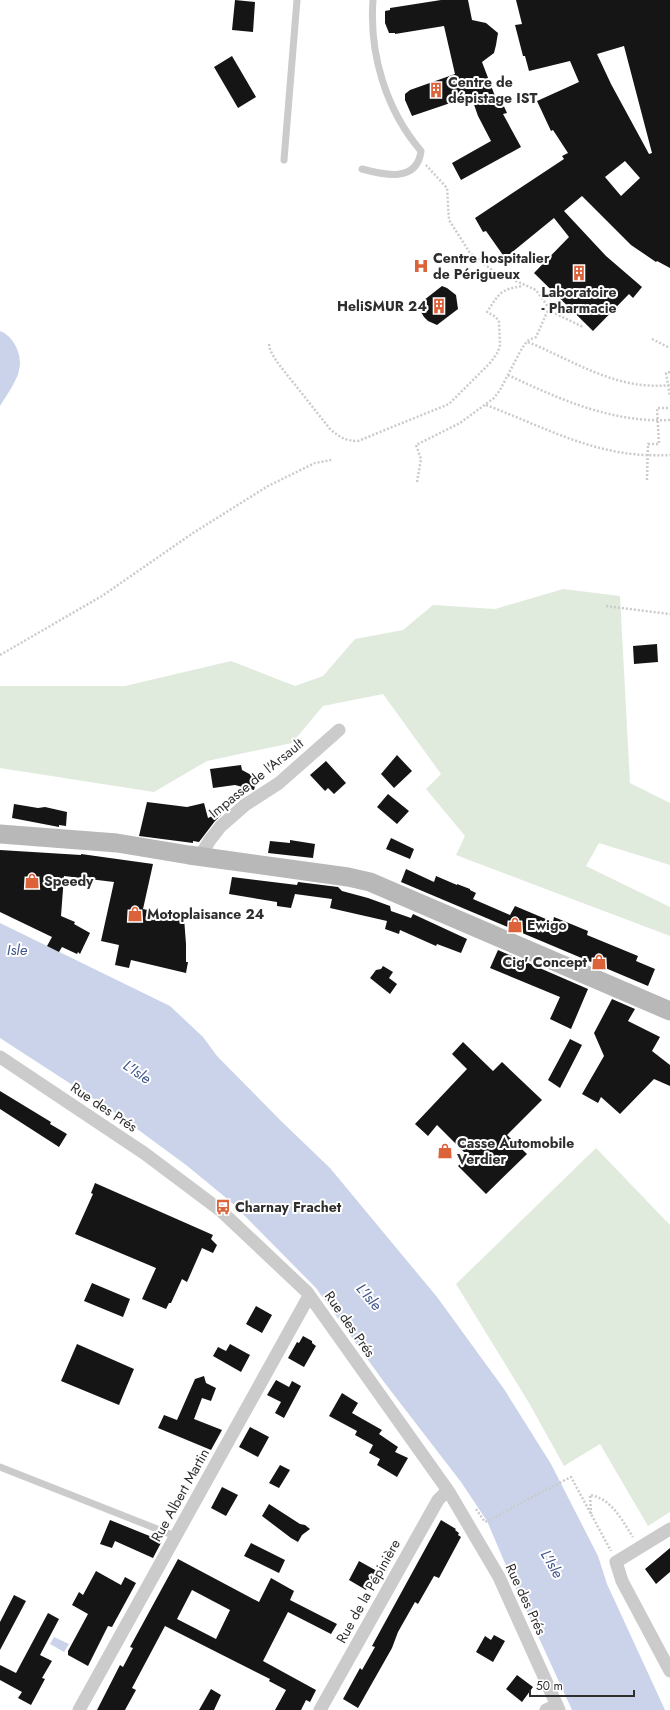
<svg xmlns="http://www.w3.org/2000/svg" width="670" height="1710" font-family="Jost,sans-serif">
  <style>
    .green { fill: #e0ebdd }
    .water { fill: #cad3ea }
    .building { fill: #151515; fill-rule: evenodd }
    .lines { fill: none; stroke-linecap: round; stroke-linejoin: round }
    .path { stroke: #cbcbcb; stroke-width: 2.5; stroke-dasharray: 2 2; stroke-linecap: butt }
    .service { stroke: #cbcbcb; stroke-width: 7 }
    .minor { stroke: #cbcbcb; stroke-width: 13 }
    .secondary { stroke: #b8b8b8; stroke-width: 19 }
    .labels { text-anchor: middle; stroke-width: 4; stroke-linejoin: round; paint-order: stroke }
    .poi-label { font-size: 14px; font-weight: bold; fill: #2e2e2e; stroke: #fff; text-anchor: start }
    .street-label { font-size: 14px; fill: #2e2e2e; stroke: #fff }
    .water-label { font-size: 15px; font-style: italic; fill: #41568c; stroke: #fff }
  </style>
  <rect width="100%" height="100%" fill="#fff"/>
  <path class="green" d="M563 589 620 596 630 783 670 803V865L599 843 586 866 670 907V936L456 855 465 836 426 789 441 774 383 694 323 706 292 743 207 761 154 792 0 768V686H125L231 661 295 686 323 676 355 639 403 630 433 605 495 609Z
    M596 1148 670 1225V1512L648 1526 600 1444 564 1466 529 1403 456 1284Z"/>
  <path class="water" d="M0 331C14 336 23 356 19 370 18 379 5 398 0 406Z
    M0 923 170 1006 203 1037 217 1056 280 1120 330 1168 437 1297 504 1389 551 1464 598 1556 607 1584 665 1710H572L510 1575 487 1521 461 1482 384 1382 316 1288 230 1201 186 1165 114 1112 0 1038Z
    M54 1637 69 1644 64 1652 50 1644Z"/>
  <path class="building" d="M235 0 255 2 253 32 232 30Z
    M441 0H468L472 20 486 23 498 33 496 45 494 53 482 62 498 104 502 102 507 113 503 114 521 147 461 180 452 163 491 141 478 116 471 96 412 116 405 100V94L410 90 455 74 444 26 395 34V33H389L385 23V11L390 10V8Z
    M516 0H670V268L657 261 656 262 631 245 582 196 564 211 606 256 642 287 633 298 629 294 593 331 534 273 569 237 554 218 505 258 486 231 483 232 475 218 564 159 562 156 568 153 553 130 551 131 537 101 579 82 570 61 529 71 525 56H523L515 25 522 24ZM624 46 652 153 649 154 611 84 597 54ZM625 161 640 178 621 196 605 177Z
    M232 56 256 97 238 108 214 67Z
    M442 286 447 288 456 295 458 309 437 325 428 321 424 317 421 312 419 304Z
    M657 644 658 662 634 664 633 646Z
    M397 755 412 771 394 788 381 774Z
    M326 761 346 783 334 794 328 788 325 791 310 775Z
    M241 765 242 770 257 778 254 790 235 785 213 788 210 769Z
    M388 794 409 811 397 824 377 807Z
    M147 802 187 807 204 803 208 818 227 809 215 821 199 842 193 841V843L139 836Z
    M14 804 38 808 45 807 67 812 66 826 59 825V827L12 818Z
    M391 838 414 849 410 859 386 849Z
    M290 840 315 844 313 858 268 853 270 841 290 843Z
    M0 850 81 855V854L153 864 143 909 184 918 186 944V962H188L186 973 131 960 129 968 115 965 119 945 101 941 114 882 64 876 61 916 75 922 74 924 90 933 80 954 78 952 77 954 62 947 59 952 47 946 52 937 0 912Z
    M406 869 434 882 436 876 457 885V884L470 889V890L476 893 473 899 510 915 515 906 553 922 554 917 588 931 587 935 638 956 636 961 655 969 648 986 401 882Z
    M232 877 297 885 298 882 338 887 342 891 368 898 390 906 391 911 411 918 413 914 467 939 461 953 437 944 436 946 400 930 399 934 385 929 387 921 330 908 332 899 295 894 291 908 277 906V902L229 894Z
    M498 950 588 989 571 1029 550 1019 560 997 490 968Z
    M383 966 393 972 389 978 397 984 390 994 370 978 376 970 381 969Z
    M612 999 635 1009 628 1021 660 1037 652 1051 670 1065V1086L654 1079 620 1114 601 1097 598 1103 582 1094 604 1056 594 1033Z
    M570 1039 582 1045 560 1088 548 1080Z
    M463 1042 493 1071 502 1062 542 1100 507 1135 527 1154 486 1194 458 1166 468 1156 437 1125 428 1136 415 1124 467 1069 452 1054Z
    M0 1091 51 1122 50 1124 67 1134 59 1147 0 1109Z
    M95 1183 213 1235 211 1239 217 1245 213 1253 202 1248 187 1282 182 1279 171 1303H169L166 1309 142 1299 156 1268 75 1234 93 1194 91 1193Z
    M92 1283 130 1299 123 1317 84 1301Z
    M256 1306 272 1315 262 1333 246 1324Z
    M303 1336 312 1341V1343L316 1346 304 1367 288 1358 297 1342 299 1343Z
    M77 1344 134 1369 119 1405 61 1381Z
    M230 1344 250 1355 241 1372 213 1356 218 1347 226 1351Z
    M204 1376 206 1383 216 1388 211 1401 202 1398 194 1419 222 1430 211 1450 158 1428 164 1415 177 1420 195 1379Z
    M276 1380 289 1387 292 1381 301 1386 284 1418 275 1413 281 1402 267 1395Z
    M342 1393 358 1403 352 1413 382 1430 379 1434 398 1447 395 1452 408 1458 397 1477 377 1465 380 1459 369 1453 373 1445 355 1435 357 1431 329 1416Z
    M250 1427 269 1437 258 1457 239 1447Z
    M280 1465 290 1470 279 1488 269 1483Z
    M222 1487 238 1495 226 1516 211 1508Z
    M269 1504 300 1524 305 1525 310 1529 302 1535 298 1542 291 1538 262 1516Z
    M110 1520 162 1541 153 1558 115 1541 112 1548 100 1544Z
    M441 1520 456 1529 455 1530 459 1533 458 1535 461 1537 439 1578 434 1576 418 1604 415 1602 398 1632 392 1648 358 1708 343 1699 360 1668 362 1670 375 1647 372 1646Z
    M251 1543 285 1560 279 1573 244 1556Z
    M670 1548V1572L656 1584 645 1569Z
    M178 1559 259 1602 271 1578 294 1591 290 1600 337 1624 331 1634 288 1612 263 1661 316 1690 310 1702 306 1700 301 1710H275L286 1690 269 1681 270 1679 165 1626 132 1688 136 1690 125 1710H97L120 1665 123 1667 133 1648 130 1647ZM192 1590 230 1610 216 1639 177 1619Z
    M359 1561 377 1571 366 1590 349 1580Z
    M96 1571 121 1585 125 1577 136 1583 112 1627 108 1626 88 1666 68 1655V1651L88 1614 72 1605 79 1592 83 1595Z
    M14 1595 26 1601 0 1650V1622Z
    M48 1613 59 1619 40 1655 52 1661 42 1678 45 1679 31 1705 18 1698 22 1692 0 1680V1665L16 1673Z
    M494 1635 505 1641 493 1662 476 1652 485 1636 491 1640Z
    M517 1675 533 1687 522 1702 506 1689Z
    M211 1689 221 1695 214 1710H199Z"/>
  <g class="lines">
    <path class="path" d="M548 310 583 327
      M652 339 670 348
      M528 342C574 361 617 391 670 385
      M269 344 270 350 277 362 330 429C339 437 346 441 358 441L449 404 490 363 498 352 500 345 499 322 496 317 487 312C499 294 500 289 523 286
      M670 372 666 373 670 396
      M508 375C559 399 612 423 670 420
      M486 405C550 429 598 459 670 455
      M647 480 648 444H659L657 408H670
      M417 482 421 459 416 445 460 423 494 398 500 390 521 350 527 341 536 337 549 308 536 290 492 270 470 253 449 220 447 188 426 165
      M606 606 670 614
      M0 655 102 596 193 533 268 486 315 463 331 460
      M476 1509 485 1522 571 1477 611 1551
      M591 1514 590 1495C612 1499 621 1519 633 1537"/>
    <path class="service" d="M284 160 297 0
      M362 169C384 175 417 183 421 151 386 110 369 54 373 0
      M0 1467 175 1536"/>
    <path class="minor" d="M200 856 210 840 221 826 245 805 279 783 339 730
      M0 1057 144 1153 220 1210 307 1292 449 1492 499 1577 559 1710
      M670 1529 616 1562 622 1581 670 1671
      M79 1710 309 1296
      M320 1710 438 1500 445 1493 449 1492
      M546 1710 557 1705"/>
    <path class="secondary" d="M0 834 117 843 189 855 348 877 370 882 670 1011"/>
  </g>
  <defs>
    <g id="building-bare" transform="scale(1.2)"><path d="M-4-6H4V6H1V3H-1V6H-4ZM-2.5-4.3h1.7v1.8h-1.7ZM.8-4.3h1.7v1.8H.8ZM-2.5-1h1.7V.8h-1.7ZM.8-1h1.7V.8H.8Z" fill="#dc623a" stroke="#fff" stroke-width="2.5" paint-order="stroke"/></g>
    <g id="hospital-bare" transform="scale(1.2)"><path d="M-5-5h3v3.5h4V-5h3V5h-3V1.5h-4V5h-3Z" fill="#dc623a" stroke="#fff" stroke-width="2.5" paint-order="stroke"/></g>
    <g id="shop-bare" transform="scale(1.2)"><path d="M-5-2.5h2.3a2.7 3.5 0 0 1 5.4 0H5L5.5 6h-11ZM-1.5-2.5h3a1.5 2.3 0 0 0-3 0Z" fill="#dc623a" stroke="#fff" stroke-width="2.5" paint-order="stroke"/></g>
    <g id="bus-bare" transform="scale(1.2)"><path d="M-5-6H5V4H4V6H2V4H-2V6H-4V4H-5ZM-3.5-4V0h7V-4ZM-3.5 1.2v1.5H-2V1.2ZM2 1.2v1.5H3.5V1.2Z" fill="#dc623a" stroke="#fff" stroke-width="2.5" paint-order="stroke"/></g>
  </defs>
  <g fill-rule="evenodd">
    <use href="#building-bare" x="436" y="90"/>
    <use href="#hospital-bare" x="421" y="266"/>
    <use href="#building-bare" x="579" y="273"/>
    <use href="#building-bare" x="439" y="306"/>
    <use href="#shop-bare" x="32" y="881"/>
    <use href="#shop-bare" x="135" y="914"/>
    <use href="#shop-bare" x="515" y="925"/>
    <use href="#shop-bare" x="599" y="962"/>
    <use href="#shop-bare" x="445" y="1151"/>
    <use href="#bus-bare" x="223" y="1207"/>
  </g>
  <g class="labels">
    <g class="poi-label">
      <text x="448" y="87">Centre de<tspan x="448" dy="16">dépistage IST</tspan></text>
      <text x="433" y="263">Centre hospitalier<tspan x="433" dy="16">de Périgueux</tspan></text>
      <text x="579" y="297" text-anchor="middle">Laboratoire<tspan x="579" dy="16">- Pharmacie</tspan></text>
      <text x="427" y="311" text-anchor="end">HeliSMUR 24</text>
      <text x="44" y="886">Speedy</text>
      <text x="147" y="919">Motoplaisance 24</text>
      <text x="527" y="930">Ewigo</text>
      <text x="587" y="967" text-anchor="end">Cig' Concept</text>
      <text x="457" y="1148">Casse Automobile<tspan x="457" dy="16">Verdier</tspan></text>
      <text x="235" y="1212">Charnay Frachet</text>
    </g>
    <g class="street-label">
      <text transform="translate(256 778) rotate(-39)" y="5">Impasse de l'Arsault</text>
      <text transform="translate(104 1107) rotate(34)" y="5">Rue des Prés</text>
      <text transform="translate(350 1324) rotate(55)" y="5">Rue des Prés</text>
      <text transform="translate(180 1495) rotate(-61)" y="5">Rue Albert Martin</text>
      <text transform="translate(368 1591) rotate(-61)" y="5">Rue de la Pépinière</text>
      <text transform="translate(526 1599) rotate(65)" y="5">Rue des Prés</text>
    </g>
    <g class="water-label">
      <text x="17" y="955">Isle</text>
      <text transform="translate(137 1072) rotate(34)" y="5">L'Isle</text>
      <text transform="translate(369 1297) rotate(49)" y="5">L'Isle</text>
      <text transform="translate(552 1564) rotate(60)" y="5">L'Isle</text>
    </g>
  </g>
  <path d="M530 1690v6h104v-6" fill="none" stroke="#2e2e2e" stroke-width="2"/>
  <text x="536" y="1690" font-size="12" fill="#2e2e2e" stroke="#ffffff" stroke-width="3" paint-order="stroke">50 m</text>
</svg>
